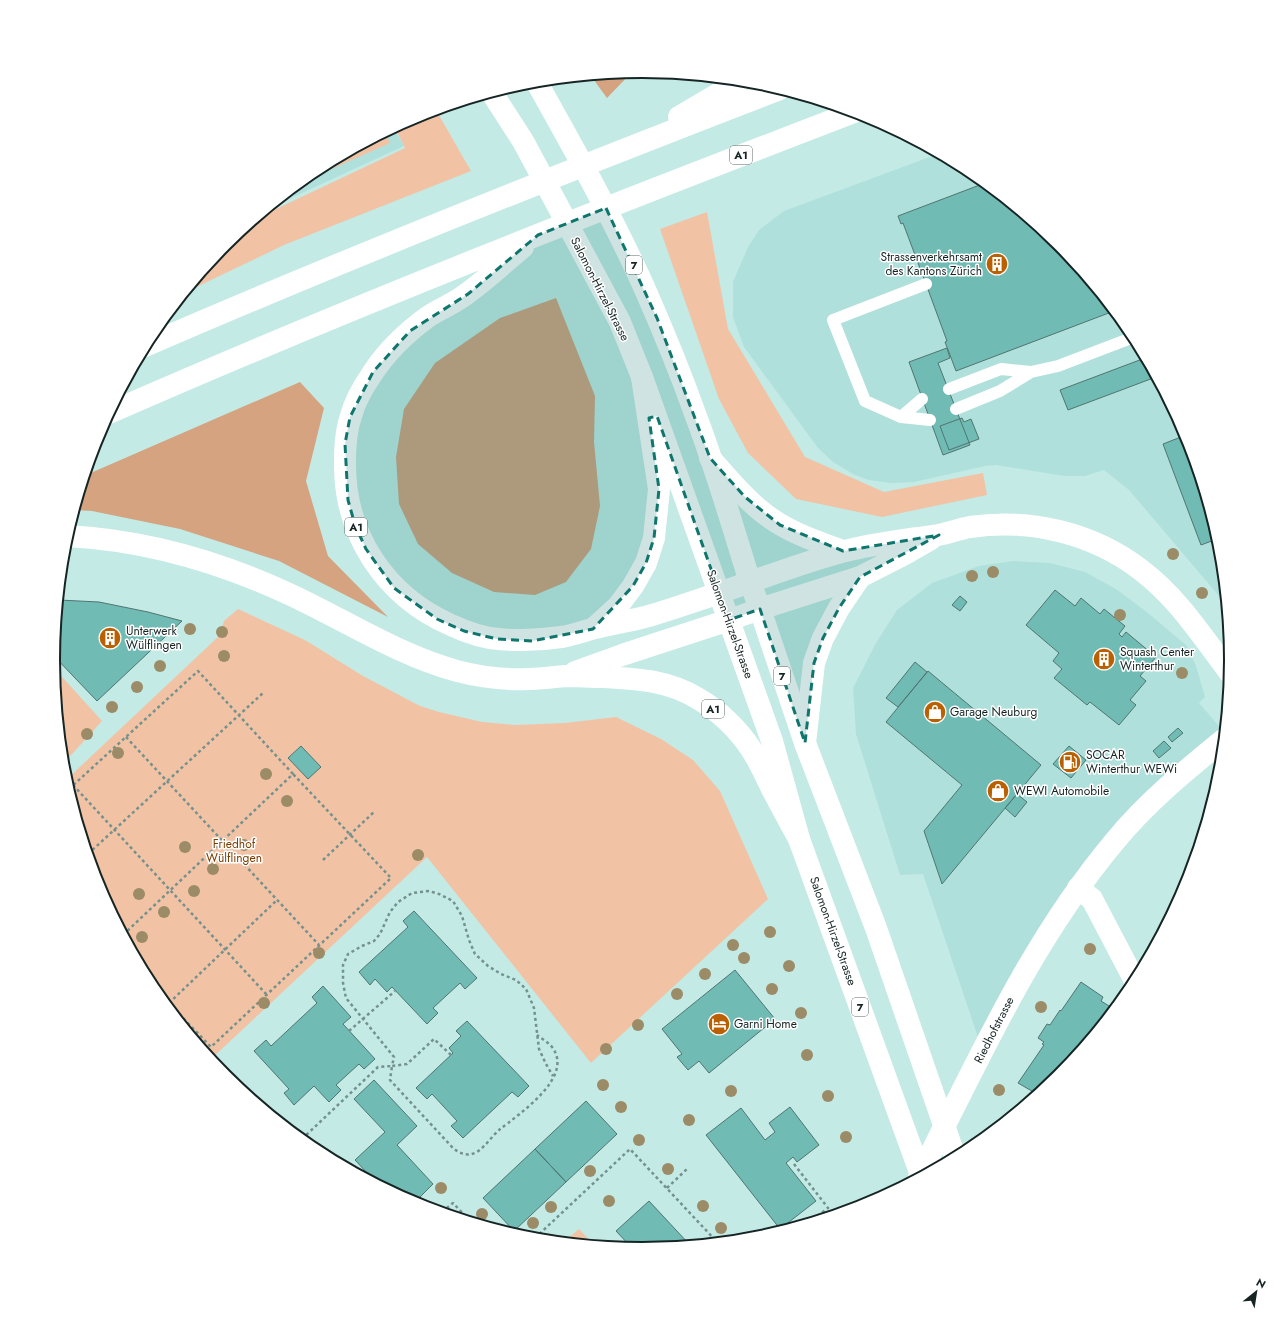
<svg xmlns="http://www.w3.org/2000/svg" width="1284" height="1320" font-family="Jost,sans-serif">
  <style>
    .built { fill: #b0e0db }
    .green { fill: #f1c3a4 }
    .forest { fill: #d5a380 }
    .building { fill: #70bbb4; stroke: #517571 }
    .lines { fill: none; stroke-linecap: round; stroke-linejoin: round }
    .path { stroke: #74918d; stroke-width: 2.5; stroke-dasharray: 3 3; stroke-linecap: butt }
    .lane { stroke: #fff; stroke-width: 12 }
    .street { stroke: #fff; stroke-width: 22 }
    .secondary { stroke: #fff; stroke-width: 22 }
    .primary { stroke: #fff; stroke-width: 22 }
    .highway { stroke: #fff; stroke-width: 22 }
    .tree { fill: #9b8b67 }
    .marked { fill: #0f766e; fill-opacity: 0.2; stroke: #0f766e; stroke-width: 3; stroke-dasharray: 8 5; stroke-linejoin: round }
    .labels { text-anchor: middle; stroke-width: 3; stroke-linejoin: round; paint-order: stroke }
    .shield { fill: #fff; stroke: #5c6666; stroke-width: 1 }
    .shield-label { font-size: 11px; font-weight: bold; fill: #162524 }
    .poi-label { font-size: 12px; fill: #162524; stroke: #fff; text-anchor: start }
    .street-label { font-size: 12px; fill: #162524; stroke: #fff }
    .park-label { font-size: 12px; fill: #7a3d00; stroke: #fff }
    .rim { fill: none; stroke: #162524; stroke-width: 2 }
  </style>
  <rect width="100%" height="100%" fill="#c3eae5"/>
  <path class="built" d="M394 128 404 146 267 209 315 170Z
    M938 154 969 170 1059 244 1132 333 1186 435 1220 545 1225 603 1129 490 1104 470 1085 476H1065L996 465 985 466 914 482 891 483 869 480 853 474 833 462 818 448 744 347 733 317V282L748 247 759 230 784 211Z
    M1013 561 1050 563 1085 572 1116 589 1148 613 1187 646 1196 666 1205 697 1199 703 1224 732 1115 840 983 1052 923 874 900 875 856 734 853 688 876 643 897 610 932 583 979 566Z"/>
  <path class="green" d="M436 110 471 171 284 245 186 292 226 243 257 218 405 148 395 128 417 116Z
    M385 133 390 143 298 184 315 170Z
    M707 212 728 329 805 457 884 492 983 473 987 495 882 517 796 499 748 453 719 399 660 229Z
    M238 609 305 640 363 676 420 706 439 712 482 722 515 725 565 723 616 717 661 739 693 760 720 791 768 899 591 1063 427 857 211 1059 152 987 98 885 66 780 219 636 224 621Z
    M54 668 102 721 63 764Z
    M579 1229 593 1244 565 1241Z"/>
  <path class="forest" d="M632 72 607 98 591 76Z
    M556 298 595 396 594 442 600 506 591 549 566 582 535 595 494 592 452 573 418 544 399 504 396 457 404 409 435 363 500 318Z
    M300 382 324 408 306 481 328 556 388 617 279 561 180 529 92 511 75 510 86 475Z"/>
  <path class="building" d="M985 183 1059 244 1114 311 956 371 945 342 947 341 926 284 903 223 901 224 898 216Z
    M947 348 950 358 938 363 970 445 943 455 909 362Z
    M1145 358 1156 377 1068 410 1060 390Z
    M962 418 964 422 971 419 979 439 949 450 940 426Z
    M1186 435 1220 545V548L1217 539 1201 545 1163 444Z
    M1055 590 1075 606 1081 598 1100 614 1104 609 1125 626 1119 634 1122 637 1126 632 1156 657 1140 676 1146 681 1130 700 1136 705 1119 725 1090 702 1087 705 1054 678 1062 669 1053 661 1059 653 1026 625Z
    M960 596 967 602 960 611 952 605Z
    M59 600 99 602 148 612 182 621 97 701 53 655Z
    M915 662 927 672 898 707 886 698Z
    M928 671 1041 765 942 884 924 831 962 785 886 722Z
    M1178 728 1183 733 1172 742 1168 737Z
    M1164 741 1171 748 1159 758 1153 751Z
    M301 746 321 767 308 779 288 758Z
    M1069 746 1086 760 1071 778 1053 764Z
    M1017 794 1027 802 1015 817 1005 808Z
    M414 911 477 978 465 989 460 983 433 1008 438 1013 427 1024 392 987 387 992 375 979 370 985 359 972 408 927 403 921Z
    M735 970 775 1019 709 1073 699 1061 688 1070 677 1057 682 1054 662 1029Z
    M1081 982 1103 997 1101 1001 1114 1009 1058 1077 1037 1094 1018 1083 1044 1045 1042 1044 1044 1042 1038 1038 1047 1024 1050 1025 1060 1010 1061 1011Z
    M323 986 351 1017 343 1024 375 1059 364 1069 359 1064 336 1085 341 1090 329 1102 314 1086 294 1105 284 1093 289 1089 254 1051 266 1040 271 1046 317 1003 312 997Z
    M467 1021 529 1086 518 1097 512 1092 463 1138 451 1126 457 1121 432 1094 427 1099 416 1088 453 1053 449 1048 461 1036 456 1031Z
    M374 1080 417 1126 397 1145 433 1184 414 1203 367 1177 369 1175 355 1160 385 1132 354 1099Z
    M586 1101 617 1134 566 1182 535 1149Z
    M790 1107 819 1145 797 1162 793 1157 786 1163 816 1201 780 1229 706 1135 741 1108 765 1140 775 1132 769 1123Z
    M535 1149 566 1182 514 1231 483 1198Z
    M649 1201 689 1244 642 1249 635 1243 631 1247 616 1231Z"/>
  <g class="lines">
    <path class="path" d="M126 737 319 945
      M73 785 267 995
      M69 789 198 671 293 774 124 934
      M88 854 263 693
      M323 860 375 811
      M150 984 211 1047 391 878 293 774
      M169 1003 277 900
      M349 1031 395 991
      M451 1055 434 1039 407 1064 392 1066 394 1057 346 998 343 983V965L348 954 362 946 374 941 380 934 390 912 398 902 412 893 429 891 439 894 453 901 462 916 469 940 475 954 488 966 501 974 516 980 526 989 534 1008 539 1049 546 1064 553 1076
      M302 1139 378 1067 392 1066 390 1080 452 1147C459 1154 468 1157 477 1152 485 1147 492 1136 499 1130 519 1114 575 1077 552 1047 548 1042 542 1039 537 1035
      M794 1164 828 1208 811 1221
      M667 1188 688 1168
      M442 1212 453 1203 469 1220
      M535 1238 630 1149 717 1242"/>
    <path class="lane" d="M949 389 1001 369 1031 372
      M922 399 901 417 865 401 833 320 926 284
      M956 409 1000 391 1031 372 1058 366 1134 337
      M901 417 930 420"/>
    <path class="street" d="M1078 888 1092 899 1135 981"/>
    <path class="secondary" d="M710 458C726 476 742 496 761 511 785 531 815 541 843 551
      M719 593C760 579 801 563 842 552 874 543 906 540 938 535 949 533 959 529 970 527 1030 518 1093 533 1141 570 1178 598 1202 636 1230 673
      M729 620 760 609 860 577 905 554 931 539
      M805 743 814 663 823 638 839 608 860 577
      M919 1177C978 1061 1031 941 1115 841 1146 803 1185 771 1223 740"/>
    <path class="primary" d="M536 81C574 149 612 216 644 287 663 330 681 374 697 419 717 472 733 528 750 582L760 609 805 743 876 928 955 1157
      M492 93 523 141 620 322 642 377 772 741 799 839 921 1175"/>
    <path class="highway" d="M679 117 740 81
      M523 247C505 262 488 278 469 292 457 302 442 308 429 316 407 332 386 352 372 374 363 387 355 401 351 416 346 430 345 447 345 462 344 534 385 596 451 625 466 632 483 638 499 639 520 641 541 640 561 637 573 635 584 631 595 628 612 624 629 621 645 617 670 610 695 601 719 593
      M145 346C355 255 567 171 780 89
      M109 413C355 305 604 208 854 112
      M67 536C144 540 220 562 289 594 345 620 398 655 457 671 480 677 505 680 528 679 541 679 553 677 566 676 578 676 591 677 604 677 637 679 667 680 697 698 718 710 738 729 751 749 759 761 765 774 771 787 780 804 789 821 799 839
      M594 628 618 606 633 586 646 563 654 538 659 489 642 377
      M575 672 625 654 729 620"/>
  </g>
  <g class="tree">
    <circle cx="1173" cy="554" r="6"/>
    <circle cx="993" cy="572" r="6"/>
    <circle cx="972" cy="576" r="6"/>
    <circle cx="1202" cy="593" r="6"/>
    <circle cx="1120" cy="615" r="6"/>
    <circle cx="190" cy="629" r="6"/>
    <circle cx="222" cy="632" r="6"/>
    <circle cx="224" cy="656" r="6"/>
    <circle cx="160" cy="666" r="6"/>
    <circle cx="1182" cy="673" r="6"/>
    <circle cx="137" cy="687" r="6"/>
    <circle cx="112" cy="707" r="6"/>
    <circle cx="87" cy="734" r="6"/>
    <circle cx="118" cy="753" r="6"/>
    <circle cx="266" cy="774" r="6"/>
    <circle cx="287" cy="801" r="6"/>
    <circle cx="244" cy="845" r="6"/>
    <circle cx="185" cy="847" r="6"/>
    <circle cx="418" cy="855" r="6"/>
    <circle cx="213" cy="869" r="6"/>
    <circle cx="194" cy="891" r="6"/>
    <circle cx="139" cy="894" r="6"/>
    <circle cx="164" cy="912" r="6"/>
    <circle cx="770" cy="932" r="6"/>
    <circle cx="142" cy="937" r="6"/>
    <circle cx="733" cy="945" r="6"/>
    <circle cx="1090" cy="949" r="6"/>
    <circle cx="319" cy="953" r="6"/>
    <circle cx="744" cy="958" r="6"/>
    <circle cx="789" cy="966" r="6"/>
    <circle cx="705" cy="974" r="6"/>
    <circle cx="772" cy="989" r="6"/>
    <circle cx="677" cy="994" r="6"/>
    <circle cx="264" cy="1003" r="6"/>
    <circle cx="1041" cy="1007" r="6"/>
    <circle cx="801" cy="1013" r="6"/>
    <circle cx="638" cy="1025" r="6"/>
    <circle cx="606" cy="1049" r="6"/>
    <circle cx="807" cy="1055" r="6"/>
    <circle cx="603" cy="1085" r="6"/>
    <circle cx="999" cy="1090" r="6"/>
    <circle cx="731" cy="1091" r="6"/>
    <circle cx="828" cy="1096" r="6"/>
    <circle cx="621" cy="1107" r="6"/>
    <circle cx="689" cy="1120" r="6"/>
    <circle cx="846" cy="1137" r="6"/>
    <circle cx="639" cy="1140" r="6"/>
    <circle cx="668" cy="1169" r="6"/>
    <circle cx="590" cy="1171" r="6"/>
    <circle cx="441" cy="1188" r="6"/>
    <circle cx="609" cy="1201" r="6"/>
    <circle cx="703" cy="1206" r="6"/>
    <circle cx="551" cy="1207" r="6"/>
    <circle cx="482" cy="1214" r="6"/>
    <circle cx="533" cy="1223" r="6"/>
    <circle cx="721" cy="1228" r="6"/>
  </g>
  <path class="marked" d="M606 208 657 318 710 458 745 497 780 525 843 551 939 535 860 577 839 608 823 638 814 663 805 743 760 609 729 620 657 416 649 418 659 489 654 538 646 563 633 586 593 629 532 641 497 639 464 631 437 619 394 588 366 549 355 525 348 500 345 444 350 417 373 372 410 331 468 294 538 235Z"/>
  <defs>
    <g id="building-disc" transform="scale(1.15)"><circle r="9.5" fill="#ba6000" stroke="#fff"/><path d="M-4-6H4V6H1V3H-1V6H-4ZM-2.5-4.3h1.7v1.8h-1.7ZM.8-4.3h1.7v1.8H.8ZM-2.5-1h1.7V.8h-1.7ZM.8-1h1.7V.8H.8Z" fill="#fff"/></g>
    <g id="shop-disc" transform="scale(1.15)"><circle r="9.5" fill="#ba6000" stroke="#fff"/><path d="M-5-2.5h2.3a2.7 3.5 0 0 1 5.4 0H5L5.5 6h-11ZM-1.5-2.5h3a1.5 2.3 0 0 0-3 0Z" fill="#fff"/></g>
    <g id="fuel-disc" transform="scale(1.15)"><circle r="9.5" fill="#ba6000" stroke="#fff"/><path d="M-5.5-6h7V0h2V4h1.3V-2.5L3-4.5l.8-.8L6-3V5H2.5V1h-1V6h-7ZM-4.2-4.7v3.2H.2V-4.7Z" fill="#fff"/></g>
    <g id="hotel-disc" transform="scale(1.15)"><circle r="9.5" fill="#ba6000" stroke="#fff"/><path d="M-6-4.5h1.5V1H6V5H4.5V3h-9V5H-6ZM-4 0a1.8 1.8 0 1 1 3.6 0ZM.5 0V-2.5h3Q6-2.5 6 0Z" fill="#fff"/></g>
  </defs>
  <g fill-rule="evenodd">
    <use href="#building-disc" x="997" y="264"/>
    <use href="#building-disc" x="110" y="638"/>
    <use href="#building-disc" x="1104" y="659"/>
    <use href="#shop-disc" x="935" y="712"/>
    <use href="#fuel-disc" x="1070" y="762"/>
    <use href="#shop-disc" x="998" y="791"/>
    <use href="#hotel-disc" x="719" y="1024"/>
  </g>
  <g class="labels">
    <g class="shield">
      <rect x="730" y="146" width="22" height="18" rx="3"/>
      <rect x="626" y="256" width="16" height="18" rx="3"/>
      <rect x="345" y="518" width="22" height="18" rx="3"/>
      <rect x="774" y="667" width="16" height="18" rx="3"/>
      <rect x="702" y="700" width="22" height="18" rx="3"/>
      <rect x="852" y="998" width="16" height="18" rx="3"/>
    </g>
    <g class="shield-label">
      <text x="741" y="159">A1</text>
      <text x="634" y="269">7</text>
      <text x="356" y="531">A1</text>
      <text x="782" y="680">7</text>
      <text x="713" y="713">A1</text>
      <text x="860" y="1011">7</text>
    </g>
    <g class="poi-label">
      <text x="982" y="261" text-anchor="end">Strassenverkehrsamt<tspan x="982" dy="14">des Kantons Zürich</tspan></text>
      <text x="126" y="635">Unterwerk<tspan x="126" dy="14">Wülflingen</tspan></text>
      <text x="1120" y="656">Squash Center<tspan x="1120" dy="14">Winterthur</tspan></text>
      <text x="950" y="716">Garage Neuburg</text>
      <text x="1086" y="759">SOCAR<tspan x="1086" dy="14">Winterthur WEWi</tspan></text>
      <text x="1014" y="795">WEWI Automobile</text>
      <text x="734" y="1028">Garni Home</text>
    </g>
    <g class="street-label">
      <text transform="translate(600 289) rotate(63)" y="4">Salomon-Hirzel-Strasse</text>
      <text transform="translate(730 624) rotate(70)" y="4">Salomon-Hirzel-Strasse</text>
      <text transform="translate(833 931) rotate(70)" y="4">Salomon-Hirzel-Strasse</text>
      <text transform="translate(994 1030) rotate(-63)" y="4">Riedhofstrasse</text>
    </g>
    <g class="park-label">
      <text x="234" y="848">Friedhof<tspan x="234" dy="14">Wülflingen</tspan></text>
    </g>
  </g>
  <path d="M0 0H1284V1320H0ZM60 660a582 582 0 1 1 1164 0a582 582 0 1 1-1164 0Z" fill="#fff" fill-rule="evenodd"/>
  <path class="rim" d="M60 660a582 582 0 1 1 1164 0a582 582 0 1 1-1164 0Z"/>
  <g transform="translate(1256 1292) rotate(30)" stroke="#ffffff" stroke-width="3" paint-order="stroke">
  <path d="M0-3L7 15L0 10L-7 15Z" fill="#162524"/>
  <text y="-6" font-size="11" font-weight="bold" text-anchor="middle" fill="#162524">N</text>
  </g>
</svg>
